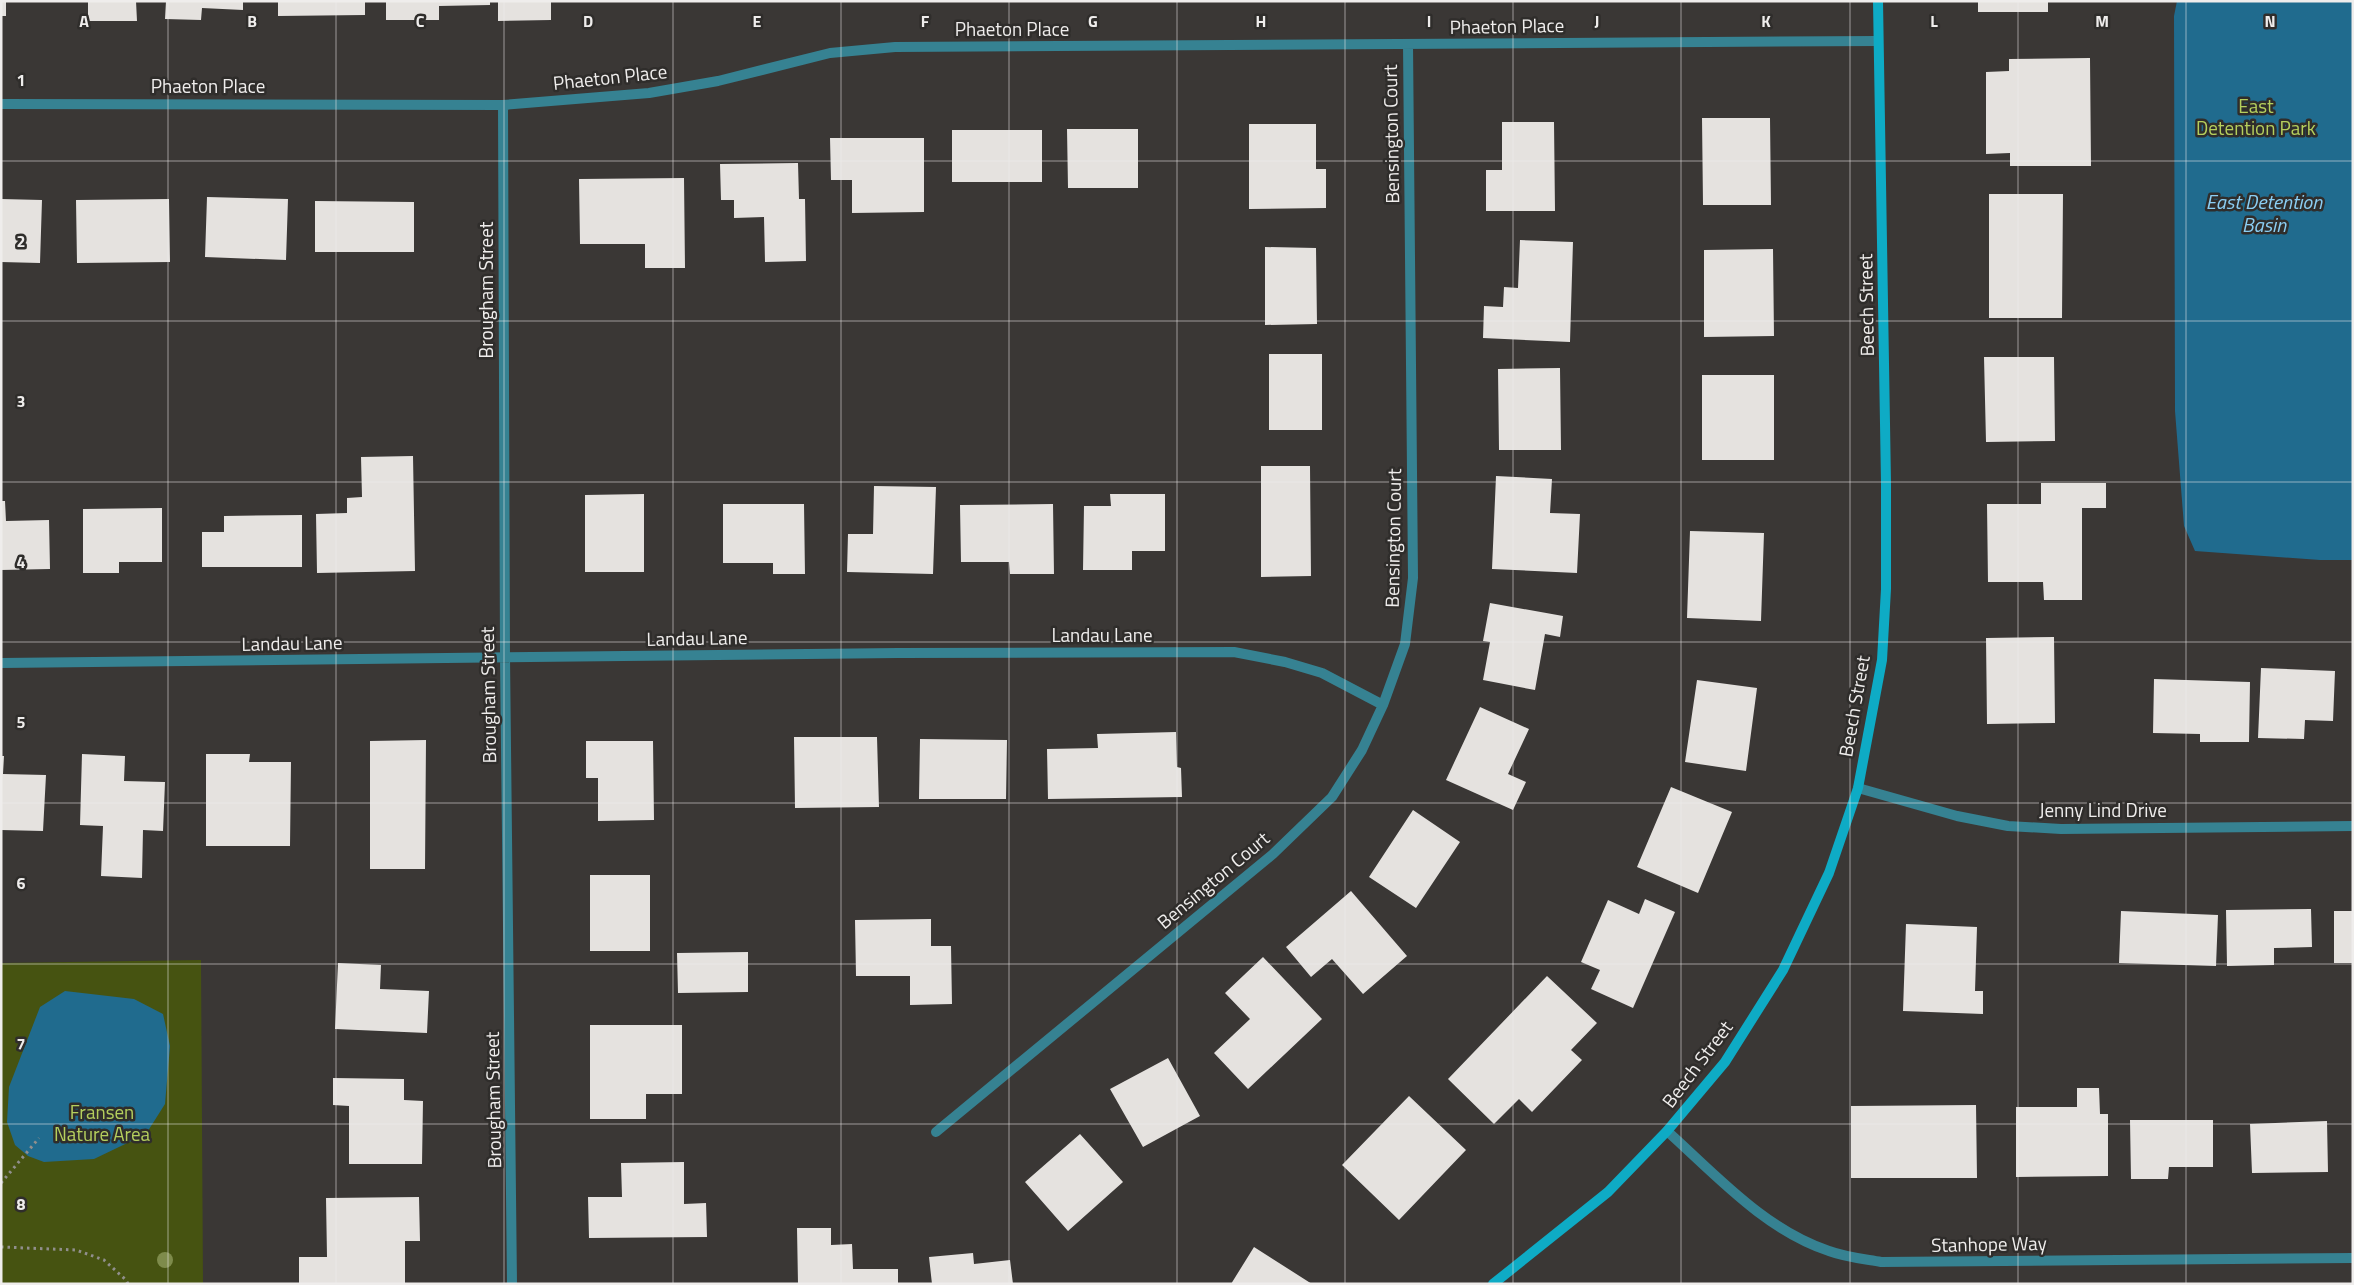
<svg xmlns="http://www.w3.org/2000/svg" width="2354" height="1285" font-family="'Titillium Web',sans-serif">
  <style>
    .green { fill: #465311 }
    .water { fill: #206b8e }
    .building { fill: #e5e2df }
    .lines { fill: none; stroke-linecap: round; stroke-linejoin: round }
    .path { stroke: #918f8d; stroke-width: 3; stroke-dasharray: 2.5 4; stroke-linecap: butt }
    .street { stroke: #368292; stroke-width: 10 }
    .secondary { stroke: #0eabc5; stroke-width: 10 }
    .tree { fill: #7e8b4b }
    .grid { fill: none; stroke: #efedec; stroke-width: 1; stroke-opacity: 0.55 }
    .labels { text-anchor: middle; stroke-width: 5; stroke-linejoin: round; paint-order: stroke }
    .street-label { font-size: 19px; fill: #efedec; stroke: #2f2d2b }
    .park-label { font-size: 19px; fill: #b5cf5d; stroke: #2f2d2b }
    .water-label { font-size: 20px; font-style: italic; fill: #8bcef3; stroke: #2f2d2b }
    .grid-label { font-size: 16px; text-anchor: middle; font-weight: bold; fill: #efedec; stroke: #2f2d2b; stroke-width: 5; stroke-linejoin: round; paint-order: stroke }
  </style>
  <rect width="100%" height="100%" fill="#3a3735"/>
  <path class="green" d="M201 960 203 1284H1V963Z"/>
  <path class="water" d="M2177 1H2353V560H2320L2195 551 2184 526 2175 411 2174 16Z
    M65 991 134 999 163 1014 170 1046 165 1104 146 1134 94 1159 44 1162 28 1156 15 1145 7 1122 9 1087 40 1007Z"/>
  <path class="building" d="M1 1H6V16H1Z
    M88 1H136L137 21H88Z
    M166 1H243V10L202 8 201 20 165 19Z
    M278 1H365V15L278 16Z
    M386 1H490V5L439 6V20H386Z
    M498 1H551V20L498 21Z
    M1978 1H2048V12H1978Z
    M2090 58 2091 166H2010V153L1986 154V72L2009 71V59Z
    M1702 118H1770L1771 205H1703Z
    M1502 122H1554L1555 211H1486V170H1502Z
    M1249 124H1316V169H1326V208L1249 209Z
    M1067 129H1138V188H1068Z
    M952 130H1042V182H952Z
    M830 138H924V212L852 213V180H831Z
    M798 163 799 199H805L806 261 765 262 764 217 734 218V200H721L720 164Z
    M684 178 685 268H645V244H580L579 179Z
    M1989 194H2063L2062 318H1989Z
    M207 197 288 199 286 260 205 257Z
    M1 199 42 200 40 263 1 262Z
    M169 199 170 262 77 263 76 200Z
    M315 201 414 202V252H315Z
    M1520 240 1573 242 1570 342 1483 338 1484 306 1503 307 1504 287 1518 288Z
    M1265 247 1316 248 1317 324 1265 325Z
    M1773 249 1774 336 1704 337V250Z
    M1269 354H1322V430H1269Z
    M1984 357H2054L2055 441 1986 442Z
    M1560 368 1561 450H1499L1498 369Z
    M1702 375H1774V460H1702Z
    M413 456 415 571 317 573 316 514 347 513V498L362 497 361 457Z
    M1261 466H1310L1311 576 1261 577Z
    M1496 476 1552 479 1550 513 1580 514 1577 573 1492 569Z
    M2041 483H2106V508H2082V600H2044L2043 582H1988L1987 504H2041Z
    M874 486 936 487 933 574 847 572 848 534H873Z
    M644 494V572H585V495Z
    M1110 494H1165V551H1132V570H1083L1084 506H1111Z
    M1 501H5L6 521 49 520 50 569 1 570Z
    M723 504H804L805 574H773V563H723Z
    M1053 504 1054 574H1010L1009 562H961L960 505Z
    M162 508V562H119V573H83V509Z
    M302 515V567H202V532H224V516Z
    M1690 531 1764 533 1761 621 1687 618Z
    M1490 603 1563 616 1560 637 1545 634 1535 690 1483 680 1490 642 1483 641Z
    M2054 637 2055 723 1987 724 1986 638Z
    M2261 668 2335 671 2333 721 2305 720 2304 739 2258 738Z
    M2154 679 2250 682 2249 742H2200V734L2153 733Z
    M1697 680 1757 688 1746 771 1685 762Z
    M1480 707 1529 729 1508 774 1526 782 1513 810 1446 780Z
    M1176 732 1177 767 1181 768 1182 797 1048 799 1047 749 1098 748 1097 734Z
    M794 737H877L879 807 795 808Z
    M920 739 1007 740 1006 799H919Z
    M426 740 425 869H370V741Z
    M586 741H653L654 820 598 821V778H586Z
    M82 754 125 756 124 781 165 782 163 831 143 830 142 878 101 876 103 826 80 825Z
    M206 754H250L249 762H291L290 846H206Z
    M1 756H4L3 774 46 775 43 831 1 830Z
    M1671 787 1732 812 1698 893 1637 867Z
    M1413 810 1460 842 1416 908 1369 877Z
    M590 875H650V951H590Z
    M1351 891 1407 956 1363 994 1332 959 1311 977 1286 947Z
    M1645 899 1675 912 1633 1008 1591 989 1600 970 1581 962 1608 900 1639 914Z
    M2311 909 2312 947 2274 948V965L2227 966 2226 910Z
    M2121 911 2218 915 2216 966 2119 963Z
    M2334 911H2353V963H2334Z
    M931 919V946H951L952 1004 910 1005V976H856L855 920Z
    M1906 924 1977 927 1975 991H1983V1014L1903 1011Z
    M748 952V992L678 993 677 953Z
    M1263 957 1322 1019 1248 1089 1214 1053 1250 1019 1225 993Z
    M338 963 381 965 380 989 429 991 427 1033 335 1029Z
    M1547 976 1597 1023 1571 1050 1582 1060 1532 1112 1519 1099 1494 1124 1448 1079Z
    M590 1025H682V1094H646V1119H590Z
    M1168 1058 1200 1116 1143 1147 1110 1089Z
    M333 1078 404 1079V1100L423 1101 422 1164H349V1106L333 1105Z
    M2077 1088H2099L2100 1114H2108V1176L2016 1177V1107H2077Z
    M1409 1096 1466 1150 1399 1220 1342 1165Z
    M1976 1105 1977 1178H1851V1106Z
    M2130 1120H2213V1167H2169L2168 1179H2131Z
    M2327 1121 2328 1172 2252 1173 2250 1124Z
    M1080 1134 1123 1182 1068 1231 1025 1182Z
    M684 1162V1204L706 1203 707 1237 589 1238 588 1197H622L621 1163Z
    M419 1197 420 1241H405V1284H299V1257H327L326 1198Z
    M797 1228H831V1245L852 1244 853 1269H898V1284H798Z
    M1254 1247 1312 1284H1231Z
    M973 1253 974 1264 1010 1260 1013 1284H932L929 1257Z"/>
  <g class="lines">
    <path class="path" d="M1 1183 39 1138
      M1 1247 76 1250 104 1260 126 1280 128 1284"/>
    <path class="street" d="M1 104 503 105 649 93 718 81 830 53 895 47 1878 41
      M503 105 505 657 512 1284
      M1 663 898 653 1234 652 1285 662 1322 673 1383 705
      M1858 788 1957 816 2008 826 2061 829 2353 826
      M1667 1131C1716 1175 1765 1230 1829 1251 1845 1257 1864 1259 1881 1262L2353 1258
      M936 1132 1273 854 1332 797 1362 750 1383 705 1405 644 1413 578 1408 44"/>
    <path class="secondary" d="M1493 1284 1608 1192 1667 1131 1725 1062 1783 970 1829 873 1858 788 1882 660 1886 589V484L1878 1"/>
  </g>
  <circle class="tree" cx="165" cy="1260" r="8"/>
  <path class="grid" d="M168 1V1284M336 1V1284M504 1V1284M673 1V1284M841 1V1284M1009 1V1284M1177 1V1284M1345 1V1284M1513 1V1284M1681 1V1284M1850 1V1284M2018 1V1284M2186 1V1284M1 161H2353M1 321H2353M1 482H2353M1 642H2353M1 803H2353M1 964H2353M1 1124H2353"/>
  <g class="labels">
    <g class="street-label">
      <text transform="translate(1507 26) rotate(-1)" y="7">Phaeton Place</text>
      <text x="1012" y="36">Phaeton Place</text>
      <text transform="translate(610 77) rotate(-6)" y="7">Phaeton Place</text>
      <text x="208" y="93">Phaeton Place</text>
      <text transform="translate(1391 134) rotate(-91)" y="7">Bensington Court</text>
      <text transform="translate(486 290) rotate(-90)" y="7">Brougham Street</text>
      <text transform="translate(1866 305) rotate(-91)" y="7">Beech Street</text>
      <text transform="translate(1393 538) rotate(-89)" y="7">Bensington Court</text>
      <text x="1102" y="642">Landau Lane</text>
      <text transform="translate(697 638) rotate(-1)" y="7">Landau Lane</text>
      <text transform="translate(292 643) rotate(-1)" y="7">Landau Lane</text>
      <text transform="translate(488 695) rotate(-91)" y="7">Brougham Street</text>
      <text transform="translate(1854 706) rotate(-80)" y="7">Beech Street</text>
      <text x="2103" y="817">Jenny Lind Drive</text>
      <text transform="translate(1213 880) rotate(-40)" y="7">Bensington Court</text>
      <text transform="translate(1697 1064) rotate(-53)" y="7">Beech Street</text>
      <text transform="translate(493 1100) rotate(-91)" y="7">Brougham Street</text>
      <text transform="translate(1989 1244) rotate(-1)" y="7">Stanhope Way</text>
    </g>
    <g class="park-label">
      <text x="2256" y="113">East<tspan x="2256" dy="22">Detention Park</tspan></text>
      <text x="102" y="1119">Fransen<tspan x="102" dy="22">Nature Area</tspan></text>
    </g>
    <g class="water-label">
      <text x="2264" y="209">East Detention<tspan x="2264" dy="23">Basin</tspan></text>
    </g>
  </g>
  <g class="grid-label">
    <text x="84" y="27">A</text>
    <text x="252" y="27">B</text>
    <text x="420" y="27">C</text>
    <text x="588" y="27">D</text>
    <text x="757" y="27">E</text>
    <text x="925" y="27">F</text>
    <text x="1093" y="27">G</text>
    <text x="1261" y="27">H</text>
    <text x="1429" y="27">I</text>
    <text x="1597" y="27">J</text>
    <text x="1766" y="27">K</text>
    <text x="1934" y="27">L</text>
    <text x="2102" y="27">M</text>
    <text x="2270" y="27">N</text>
    <text x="21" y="86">1</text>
    <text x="21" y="247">2</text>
    <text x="21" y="407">3</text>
    <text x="21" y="568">4</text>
    <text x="21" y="728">5</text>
    <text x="21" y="889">6</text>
    <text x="21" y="1050">7</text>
    <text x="21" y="1210">8</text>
  </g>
  <rect width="2354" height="1285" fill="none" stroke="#efedec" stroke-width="5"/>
</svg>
